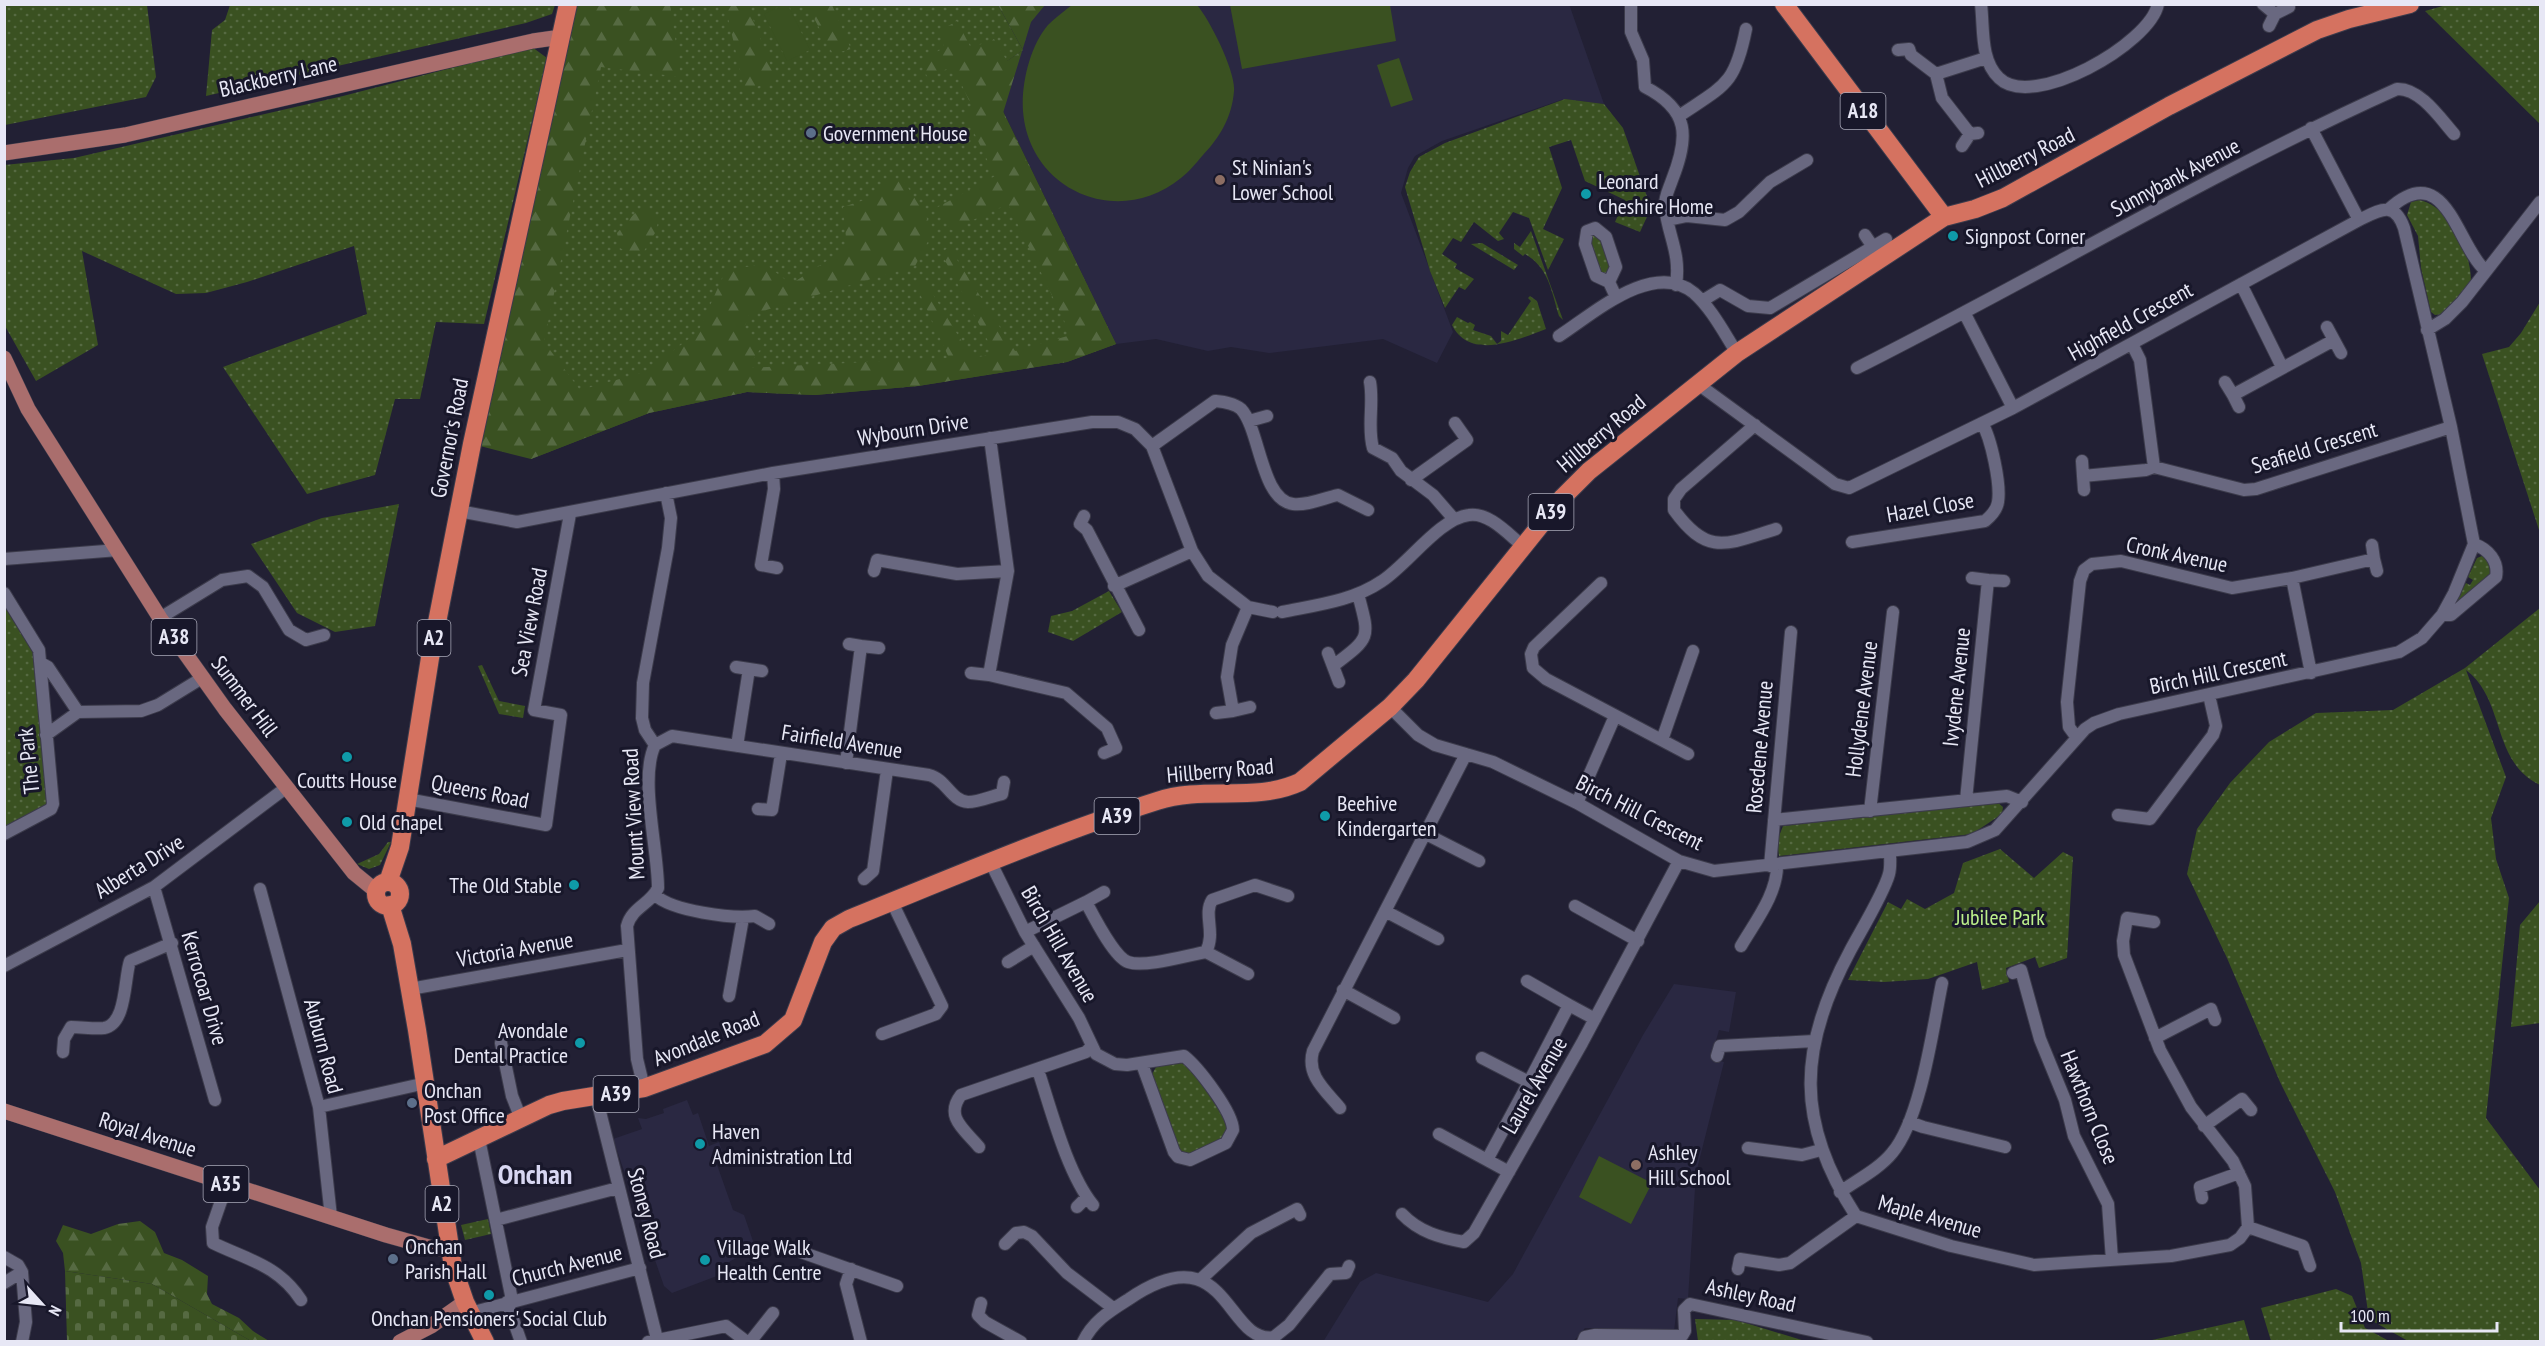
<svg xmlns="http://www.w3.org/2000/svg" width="2545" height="1346" font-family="'PT Sans Narrow',sans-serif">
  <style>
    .built { fill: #2a2842 }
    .green { fill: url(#green-dots) }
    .forest { fill: url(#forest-firs) }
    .cemetery { fill: url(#cemetery-stones) }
    .pitch { fill: #3a5121 }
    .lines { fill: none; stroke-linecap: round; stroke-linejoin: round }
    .minor-casing { stroke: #3c3b4b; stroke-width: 14 }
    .major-casing { stroke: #3c3b4b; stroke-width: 16 }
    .highway-casing { stroke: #3c3b4b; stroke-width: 20 }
    .minor { stroke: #696880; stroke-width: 12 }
    .major { stroke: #aa6e6d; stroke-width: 15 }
    .highway { stroke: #d57260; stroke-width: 18 }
    .service-dot { fill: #5c6f8a; stroke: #18172a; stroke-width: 2 }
    .education-dot { fill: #8d6e63; stroke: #18172a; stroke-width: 2 }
    .culture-dot { fill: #0f9aa8; stroke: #18172a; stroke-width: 2 }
    .labels { text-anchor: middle; stroke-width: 6; stroke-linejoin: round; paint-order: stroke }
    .shield { fill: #18172a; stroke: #a9a9b8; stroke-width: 1.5 }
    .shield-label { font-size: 21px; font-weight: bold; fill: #e7e7f5 }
    .street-label { font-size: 22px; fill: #e7e7f5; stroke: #18172a }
    .poi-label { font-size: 22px; fill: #e7e7f5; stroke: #18172a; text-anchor: start }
    .park-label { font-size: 22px; fill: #bdf08b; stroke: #18172a }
    .district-label { font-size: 28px; font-weight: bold; fill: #d8d7f2; stroke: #18172a }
  </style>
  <defs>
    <pattern id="green-dots" width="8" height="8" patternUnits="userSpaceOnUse" patternTransform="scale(1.5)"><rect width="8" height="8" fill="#3a5121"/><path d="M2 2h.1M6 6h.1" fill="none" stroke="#566a42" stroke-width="1.8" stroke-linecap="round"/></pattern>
    <pattern id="forest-firs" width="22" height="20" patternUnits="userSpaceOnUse" patternTransform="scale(1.5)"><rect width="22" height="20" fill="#3a5121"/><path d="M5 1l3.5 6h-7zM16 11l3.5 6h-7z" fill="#566a42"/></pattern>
    <pattern id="cemetery-stones" width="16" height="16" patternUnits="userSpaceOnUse" patternTransform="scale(1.5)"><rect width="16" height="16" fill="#3a5121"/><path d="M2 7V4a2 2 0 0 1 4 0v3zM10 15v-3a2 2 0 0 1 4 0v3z" fill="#566a42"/></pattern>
  </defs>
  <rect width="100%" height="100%" fill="#222034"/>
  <path class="built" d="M1569 4 1604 104 1564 99 1442 141 1415 156 1408 168 1401 193 1453 332 1437 363 1383 339 1269 353 1231 347 1208 351 1156 339 1116 344 986 76 1023 50 998 5Z
    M1674 984 1736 992 1729 1032 1719 1030 1715 1044 1712 1059 1724 1062 1696 1173 1688 1299 1678 1298 1674 1331 1600 1333 1593 1328H1585L1573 1342H1323L1360 1282 1376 1273 1488 1302 1513 1274 1643 1035Z
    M687 1100 693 1115 698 1113 709 1146 719 1142 725 1159 716 1162 733 1210 744 1215 754 1244 753 1248 729 1262 730 1271 672 1293 664 1286 613 1139 642 1129 638 1118 646 1119 664 1113 663 1109Z"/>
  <path class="green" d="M5 4 147 5 156 77 146 97 5 125Z
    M2450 4 2540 5V124L2425 11Z
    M230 5V4L555 5 552 14 526 23 206 96 212 30 225 20Z
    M577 5H998L1023 50 986 76 1116 344 1067 362 918 386 815 395 747 392 649 413 531 459Z
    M532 47 547 58 484 324 436 322 420 399H395L375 475 307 494 223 367 367 314 354 246 247 282 206 293 176 294 82 251 98 345 36 381 5 326 4 165 74 158 343 96Z
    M1565 99 1604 104 1623 128 1651 208 1640 232 1615 222 1625 200 1585 181 1571 140 1549 147 1562 188 1543 229 1564 239 1548 270 1529 218 1513 212 1499 233 1504 239 1498 241 1474 222 1461 242 1453 238 1442 254 1457 264 1455 268 1474 279 1465 290 1459 287 1445 308 1430 271 1405 187 1410 172 1419 157 1445 143Z
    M2419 200C2450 206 2472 253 2471 283L2443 314 2435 315 2431 312 2421 268 2418 236 2407 215 2411 202Z
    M1531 231 1563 320 1559 316C1551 290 1549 268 1525 254L1523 256 1514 249V243L1520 247Z
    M1595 232 1602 235 1613 268 1606 275 1600 273 1588 240Z
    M1482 243 1518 265 1514 270 1471 244Z
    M1530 296 1537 301 1546 329C1517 340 1470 361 1452 325L1457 317 1468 323 1470 322 1475 325 1473 330 1491 336 1497 344 1501 341V331L1508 335 1531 301 1528 298Z
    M2540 302V533L2482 354 2509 347 2521 333Z
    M399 504 375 626 335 632 297 613 251 544 322 518Z
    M2482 556 2486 557 2493 572 2458 603 2457 598 2466 583 2470 585 2473 580 2468 577 2477 558Z
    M1109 591 1122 612 1073 641 1048 632 1051 616 1072 611Z
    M4 606 38 661 48 804 4 828Z
    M2540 608V785C2491 762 2506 700 2466 670L2506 777 2491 818 2496 859 2509 898 2486 1118 2540 1190V1341H2408L2369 1319 2361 1263 2335 1192 2280 1082 2227 958 2187 874 2197 829 2230 783 2269 742 2316 713 2393 710 2465 668Z
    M482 665 499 701 525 706 523 718 499 714 478 666Z
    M1997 802 2003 807 2002 814 1972 834 1779 856 1777 841 1783 826Z
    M388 842H391L380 865 369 869 357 864 379 854Z
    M2000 849 2034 878 2063 852 2073 857 2067 958 2039 968 2035 957 2006 968 2009 982 1982 990 1977 962 1928 979 1884 982 1848 980 1888 902 1901 909 1907 899 1925 909 1954 893 1963 863Z
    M2540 901V1023L2511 1027 2520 925Z
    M1179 1060 1190 1067 1229 1125 1223 1139 1193 1154H1183L1178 1149 1152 1077C1155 1062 1165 1062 1179 1060Z
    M488 1219 491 1234 465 1240 461 1225Z
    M2336 1289 2352 1296 2365 1328 2389 1341H2271L2261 1308Z
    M1695 1319 1736 1320 1805 1341H1698Z
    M2244 1320 2250 1341H2116L2152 1340Z"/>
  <path class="forest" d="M577 5H670L681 77 601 67 544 342 580 390 645 372 698 332 726 270 765 264 791 284 847 248 843 207 873 197 889 178 904 181 934 230 915 266 749 315 743 330 764 344 747 368 949 358 915 283 924 280 972 358 995 354 941 253 949 247 1015 351 1071 335 1008 204 951 230 936 208 995 176 965 114 973 109 953 66 928 78 919 61 944 48 941 30 957 21 971 48 994 39 1007 61 1023 50 998 5H1045L1031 22 1003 113 1116 344 1067 362 918 386 815 395 747 392 649 413 531 459 480 446Z
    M725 5H750L748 6 776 80 745 91Z
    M807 5H832L851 49 833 54Z
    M648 207 659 219 655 233 644 251 632 255 620 248 617 233 634 214Z
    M140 1221 155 1232 164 1253 182 1260 208 1276 207 1294 212 1304 239 1318 253 1331 269 1341H251L152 1284 65 1271 63 1253 56 1241 63 1225 91 1234 118 1224Z"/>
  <path class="cemetery" d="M65 1271 152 1284 251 1341H67Z"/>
  <path class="pitch" d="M783 5H788L810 50 787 61 764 14Z
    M1072 5H1197C1210 20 1236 72 1234 91 1232 117 1220 137 1203 155 1196 163 1189 172 1181 178 1119 229 1029 191 1023 111 1021 84 1030 46 1048 25 1055 18 1064 11 1072 5Z
    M1230 5H1390L1396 41 1242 69Z
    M1399 58 1413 100 1391 107 1377 65Z
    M1599 1156 1652 1183 1631 1224 1579 1197Z"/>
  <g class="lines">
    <g class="minor-casing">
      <path id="minor" d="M1631 4V32L1643 60 1645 87
        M1981 4C1984 29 1980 60 1999 78 2032 111 2150 44 2158 4
        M2263 4 2275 14 2269 26
        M2275 14 2289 7
        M1898 50 1909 49 1911 55 1936 74
        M1645 87C1690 110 1689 137 1672 180 1669 189 1664 198 1665 207 1668 236 1681 253 1676 285
        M1679 116C1725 85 1735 85 1746 29
        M2311 128 2359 220
        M1978 133 1970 134 1942 98 1936 74 1986 58
        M1962 146 1970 134
        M2389 209C2446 157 2457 246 2485 270
        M1668 220 1687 216 1725 220 1739 212 1770 182 1807 160
        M1865 235 1873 247
        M1609 282 1616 267 1606 237 1595 228 1587 231 1585 244 1596 276 1609 282 1616 297
        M2241 284 2282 367
        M1702 301 1720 290 1748 306 1770 308 1886 239
        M1965 314 2013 408
        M2327 327 2334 340
        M2427 330 2445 319 2462 302 2540 202
        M1559 336C1592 315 1653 259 1694 293 1712 309 1724 333 1737 353
        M2132 344 2140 360 2154 467
        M1857 368C2038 277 2212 172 2397 89 2420 88 2440 118 2454 134
        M1370 382C1374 404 1367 427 1373 448L1392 458 1401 471 1433 495 1453 518
        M2225 382 2233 395
        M2239 407 2233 395 2334 340 2341 353
        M1249 421 1267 416
        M1755 425 1681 489 1674 499V510C1708 557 1727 544 1776 529
        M990 438 1008 571 989 675 1066 693 1107 728 1116 748 1104 753
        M1152 446 1215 401C1224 402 1234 403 1241 409 1260 429 1261 500 1293 504 1307 506 1324 498 1338 495L1368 510
        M2082 461 2083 476
        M773 473 774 489 761 565 777 568
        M1411 480 1467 440 1455 423
        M2084 490 2083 476 2146 470 2154 467 2244 490 2256 489 2451 427
        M459 511 517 522 773 473 1092 422H1118L1135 429 1152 446 1192 551 1208 576 1248 607 1273 612
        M1084 516 1080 524 1087 530 1139 630
        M1852 542 1985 521C1991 516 1997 510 1998 502 2001 484 1991 438 1982 423
        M2372 545 2374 559
        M4 559 118 550
        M874 571 877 560 957 574 1008 571
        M2292 578 2311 673
        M1988 580 2004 581
        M1601 583 1534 647 1531 654 1533 668 1546 679 1688 754
        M1114 586 1192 551
        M4 593 39 650 53 804 51 809 4 834
        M1282 612C1316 605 1353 601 1382 581 1408 564 1440 518 1469 515 1489 512 1508 534 1523 546
        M2442 615H2451L2496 577C2499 561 2488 549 2474 544
        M160 618 222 580 248 576 263 587 289 630 306 640 324 635
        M849 644 861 646
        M1328 653 1339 682
        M41 663 48 667 78 712
        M1333 666C1371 637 1370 639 1358 594
        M736 667 749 669
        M971 673 989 675
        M1390 707 1418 735 1435 745 1493 762 1577 803 1679 861 1714 871 1967 842 1995 830 2085 729 2094 723 2119 714 2399 652 2422 638 2442 615 2454 593 2474 544 2451 427 2404 228C2394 200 2380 210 2359 220L2013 408 1849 488 1835 484 1698 384
        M1233 711 1250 707
        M1216 713 1233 711 1227 677 1232 645 1248 607
        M46 735 78 712 141 711 158 705 202 678
        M2077 738 2069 727 2067 702 2080 581 2084 570 2092 564 2121 561 2232 588 2292 578 2374 559 2377 571
        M1662 740 1693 651
        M655 745 672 736 929 775C946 779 951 801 968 802 980 802 991 796 1002 794L1004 782
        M737 746 749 669 762 671
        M846 763 861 646 879 648
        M407 799 546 825 561 715 534 710 570 514
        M1966 800 1988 580 1972 578
        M1577 803 1615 716
        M758 809 772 810 781 754
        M1870 811 1893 612
        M2118 815 2150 819 2213 735 2216 726 2209 695
        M1774 820 2007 796 2022 802
        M1426 834 1479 861
        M1890 851C1890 858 1891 867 1889 874 1884 893 1860 932 1850 951 1798 1048 1795 1122 1856 1216L1951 1246 2034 1265 2171 1256 2230 1245 2240 1238 2248 1227 2245 1186 2233 1161 2191 1107 2160 1050 2124 955 2123 941 2127 918 2154 922
        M991 863 1025 932 1079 1018 1096 1054 1115 1064 1127 1065 1184 1056C1198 1067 1233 1112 1233 1130L1226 1143 1190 1160 1178 1157 1174 1152 1142 1064
        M1770 866 1791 632
        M864 879 873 871 887 770
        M154 887 215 1100
        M260 889 319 1107 331 1217
        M655 895C672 911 732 919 755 916L769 924
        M1086 902 1104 892
        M1575 906 1638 941
        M1385 911 1438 939
        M1025 932 1086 902C1094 917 1114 957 1128 962 1145 968 1188 955 1206 952 1216 932 1203 915 1212 900L1255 885 1288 896
        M1741 946C1755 922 1778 893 1777 864
        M1206 952 1248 974
        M1008 962 1034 946
        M4 966 154 887 287 787
        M2013 973 2021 970 2040 1039 2065 1100 2074 1136 2108 1204 2112 1260
        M1527 981 1569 1005
        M410 989 627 950
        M1343 990 1394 1018
        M729 996 743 918
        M882 1034 936 1014 942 1006 892 902
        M2155 1038 2211 1009 2215 1020
        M501 1043 512 1096 521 1119
        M63 1052 64 1039 71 1027C82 1027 94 1029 104 1028 127 1024 124 978 130 961L172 943
        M1717 1056 1720 1046 1814 1041
        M1482 1058 1529 1082 1569 1005 1595 1019
        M1038 1070C1051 1109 1067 1173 1093 1205
        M644 1088 637 1059 627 926C632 907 651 904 658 888 658 848 639 778 655 745L645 730 642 718 643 683 668 548 671 518 666 493
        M596 1096 657 1339
        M319 1107 426 1083
        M1340 1108C1325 1090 1306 1075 1313 1051L1466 754
        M1909 1122 1923 1127 2005 1147
        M2204 1126 2242 1099 2251 1110
        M1439 1134 1487 1160
        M479 1139 512 1300
        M979 1147C965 1130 944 1117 961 1095L1086 1052 1091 1047
        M1748 1148 1802 1155 1821 1150
        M1509 1172 1487 1160 1529 1082
        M227 1184 212 1227 213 1243C248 1260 278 1265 301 1300
        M1840 1192C1857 1180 1879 1169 1892 1153 1921 1119 1933 1027 1942 983
        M2202 1198 2200 1187 2239 1173
        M1077 1207 1087 1197
        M1402 1214C1419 1232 1441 1238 1464 1242L1474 1233 1582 1043 1679 861
        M496 1220 618 1188
        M2248 1227 2303 1246 2310 1266
        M1005 1244 1016 1233 1024 1232 1032 1236 1067 1273 1113 1308
        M801 1252 897 1286
        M4 1257 18 1265 22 1272 26 1322 22 1342
        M851 1269 846 1284 861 1342
        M1738 1269 1740 1259 1779 1265 1790 1263 1856 1216
        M1201 1279 1251 1233 1297 1209 1300 1215
        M4 1283 22 1272
        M507 1302 521 1342
        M981 1303 978 1315 985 1322 1021 1342
        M470 1313 640 1268
        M648 1342 726 1326 747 1342
        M750 1342 773 1313
        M1083 1342C1093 1321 1110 1311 1129 1299 1229 1231 1225 1345 1274 1337L1289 1325 1330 1274 1346 1273 1349 1266
        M1583 1342 1585 1337 1595 1335 1682 1336 1685 1331 1684 1310 1690 1304 1867 1342"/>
    </g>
    <g class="major-casing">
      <path id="major" d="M4 153 125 135 533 41 561 37
        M4 358 28 409 160 618 225 709 354 873 376 891
        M4 1111 386 1235 436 1249H449
        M400 1342 431 1326 465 1302"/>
    </g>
    <g class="highway-casing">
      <path id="highway" d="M1784 4 1944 217
        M388 882 400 847 430 658 472 444 568 4
        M376 894a12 12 0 1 1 24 0a12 12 0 1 1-24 0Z
        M390 905 402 944 417 1030 453 1267 465 1302 485 1342
        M436 1159 549 1105 563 1101 644 1088 765 1044 793 1020 823 942 833 928 849 919C951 878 1053 834 1157 801 1204 785 1255 803 1300 782L1390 707 1416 680 1563 497 1589 471 1737 353 1944 217 1975 209 2003 198 2169 106 2317 30 2349 19 2410 4"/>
    </g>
    <use href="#minor" class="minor"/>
    <use href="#major" class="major"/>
    <use href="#highway" class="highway"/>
  </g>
  <g class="service-dot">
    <circle cx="811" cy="133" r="6"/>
    <circle cx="412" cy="1103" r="6"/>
    <circle cx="393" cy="1259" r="6"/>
  </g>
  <g class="education-dot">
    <circle cx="1220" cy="180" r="6"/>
    <circle cx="1636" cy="1165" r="6"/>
  </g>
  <g class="culture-dot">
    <circle cx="1586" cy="194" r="6"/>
    <circle cx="1953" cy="236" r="6"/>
    <circle cx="347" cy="757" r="6"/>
    <circle cx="1325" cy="816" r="6"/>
    <circle cx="347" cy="822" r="6"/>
    <circle cx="574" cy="885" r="6"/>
    <circle cx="580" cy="1043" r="6"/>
    <circle cx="700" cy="1144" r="6"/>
    <circle cx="705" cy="1260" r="6"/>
    <circle cx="489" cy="1295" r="6"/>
  </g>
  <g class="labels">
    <g class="shield">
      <rect x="1840.5" y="93" width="45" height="36" rx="4.5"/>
      <rect x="1528.5" y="494" width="45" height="36" rx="4.5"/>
      <rect x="151.5" y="619" width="45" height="36" rx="4.5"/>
      <rect x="417.5" y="620" width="33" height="36" rx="4.5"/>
      <rect x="1094.5" y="798" width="45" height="36" rx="4.5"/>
      <rect x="593.5" y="1076" width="45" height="36" rx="4.5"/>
      <rect x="203.5" y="1166" width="45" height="36" rx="4.5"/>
      <rect x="425.5" y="1186" width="33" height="36" rx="4.5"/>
    </g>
    <g class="shield-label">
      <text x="1863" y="118">A18</text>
      <text x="1551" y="519">A39</text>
      <text x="174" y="644">A38</text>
      <text x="434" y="645">A2</text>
      <text x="1117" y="823">A39</text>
      <text x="616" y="1101">A39</text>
      <text x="226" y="1191">A35</text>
      <text x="442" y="1211">A2</text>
    </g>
    <g class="street-label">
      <text transform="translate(278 76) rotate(-13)" y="8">Blackberry Lane</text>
      <text transform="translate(2025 157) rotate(-27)" y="8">Hillberry Road</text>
      <text transform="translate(2175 177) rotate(-28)" y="8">Sunnybank Avenue</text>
      <text transform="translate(2130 321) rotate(-29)" y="8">Highfield Crescent</text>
      <text transform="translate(913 429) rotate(-9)" y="8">Wybourn Drive</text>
      <text transform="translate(1601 433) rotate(-40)" y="8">Hillberry Road</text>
      <text transform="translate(449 438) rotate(-79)" y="8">Governor's Road</text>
      <text transform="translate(2314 447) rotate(-17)" y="8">Seafield Crescent</text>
      <text transform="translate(1930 507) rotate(-10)" y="8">Hazel Close</text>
      <text transform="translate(2177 554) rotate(12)" y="8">Cronk Avenue</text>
      <text transform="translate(529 622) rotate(-79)" y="8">Sea View Road</text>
      <text transform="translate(2218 672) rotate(-12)" y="8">Birch Hill Crescent</text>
      <text transform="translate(1956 687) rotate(-84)" y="8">Ivydene Avenue</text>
      <text transform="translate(245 696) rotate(53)" y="8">Summer Hill</text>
      <text transform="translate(1861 709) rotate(-83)" y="8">Hollydene Avenue</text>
      <text transform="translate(842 741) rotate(9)" y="8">Fairfield Avenue</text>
      <text transform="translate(1759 747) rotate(-85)" y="8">Rosedene Avenue</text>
      <text transform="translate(28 761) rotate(-96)" y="8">The Park</text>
      <text transform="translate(1220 770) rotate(-5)" y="8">Hillberry Road</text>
      <text transform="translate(480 791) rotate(11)" y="8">Queens Road</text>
      <text transform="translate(1640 812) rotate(27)" y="8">Birch Hill Crescent</text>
      <text transform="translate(633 814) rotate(-93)" y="8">Mount View Road</text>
      <text transform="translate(139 866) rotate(-32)" y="8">Alberta Drive</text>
      <text transform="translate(1060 944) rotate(60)" y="8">Birch Hill Avenue</text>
      <text transform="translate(515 949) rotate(-10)" y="8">Victoria Avenue</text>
      <text transform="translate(205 988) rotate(74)" y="8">Kerrocoar Drive</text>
      <text transform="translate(706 1038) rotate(-22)" y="8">Avondale Road</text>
      <text transform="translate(324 1046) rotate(75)" y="8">Auburn Road</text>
      <text transform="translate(1534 1085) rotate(-60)" y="8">Laurel Avenue</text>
      <text transform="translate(2090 1107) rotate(68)" y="8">Hawthorn Close</text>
      <text transform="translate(148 1134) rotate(18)" y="8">Royal Avenue</text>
      <text transform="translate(647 1213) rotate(75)" y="8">Stoney Road</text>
      <text transform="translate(1930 1216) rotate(16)" y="8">Maple Avenue</text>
      <text transform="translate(567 1265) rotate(-14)" y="8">Church Avenue</text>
      <text transform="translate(1751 1295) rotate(12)" y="8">Ashley Road</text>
    </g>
    <g class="poi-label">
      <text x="823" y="141">Government House</text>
      <text x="1232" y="175">St Ninian's<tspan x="1232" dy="25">Lower School</tspan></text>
      <text x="1598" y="189">Leonard<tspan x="1598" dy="25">Cheshire Home</tspan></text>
      <text x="1965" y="244">Signpost Corner</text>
      <text x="347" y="788" text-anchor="middle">Coutts House</text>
      <text x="1337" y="811">Beehive<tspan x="1337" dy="25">Kindergarten</tspan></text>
      <text x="359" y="830">Old Chapel</text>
      <text x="562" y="893" text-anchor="end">The Old Stable</text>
      <text x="568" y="1038" text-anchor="end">Avondale<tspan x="568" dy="25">Dental Practice</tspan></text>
      <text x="424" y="1098">Onchan<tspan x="424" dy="25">Post Office</tspan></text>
      <text x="712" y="1139">Haven<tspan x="712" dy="25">Administration Ltd</tspan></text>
      <text x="1648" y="1160">Ashley<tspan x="1648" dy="25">Hill School</tspan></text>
      <text x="405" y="1254">Onchan<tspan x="405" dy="25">Parish Hall</tspan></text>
      <text x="717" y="1255">Village Walk<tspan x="717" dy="25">Health Centre</tspan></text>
      <text x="489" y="1326" text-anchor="middle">Onchan Pensioners' Social Club</text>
    </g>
    <g class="park-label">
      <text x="2000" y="925">Jubilee Park</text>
    </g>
    <g class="district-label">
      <text x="535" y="1184">Onchan</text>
    </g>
  </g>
  <rect width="2545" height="1346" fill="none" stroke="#e7e7f5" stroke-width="12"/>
  <g transform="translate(42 1304) rotate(117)" stroke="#18172a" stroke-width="4.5" paint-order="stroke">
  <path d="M0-4.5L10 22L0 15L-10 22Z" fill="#e7e7f5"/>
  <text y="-9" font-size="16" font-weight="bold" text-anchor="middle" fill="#e7e7f5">N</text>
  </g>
  <path d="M2341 1322v9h156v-9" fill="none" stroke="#e7e7f5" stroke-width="3"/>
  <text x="2350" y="1322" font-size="18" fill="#e7e7f5" stroke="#18172a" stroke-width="4.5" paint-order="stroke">100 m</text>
</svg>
